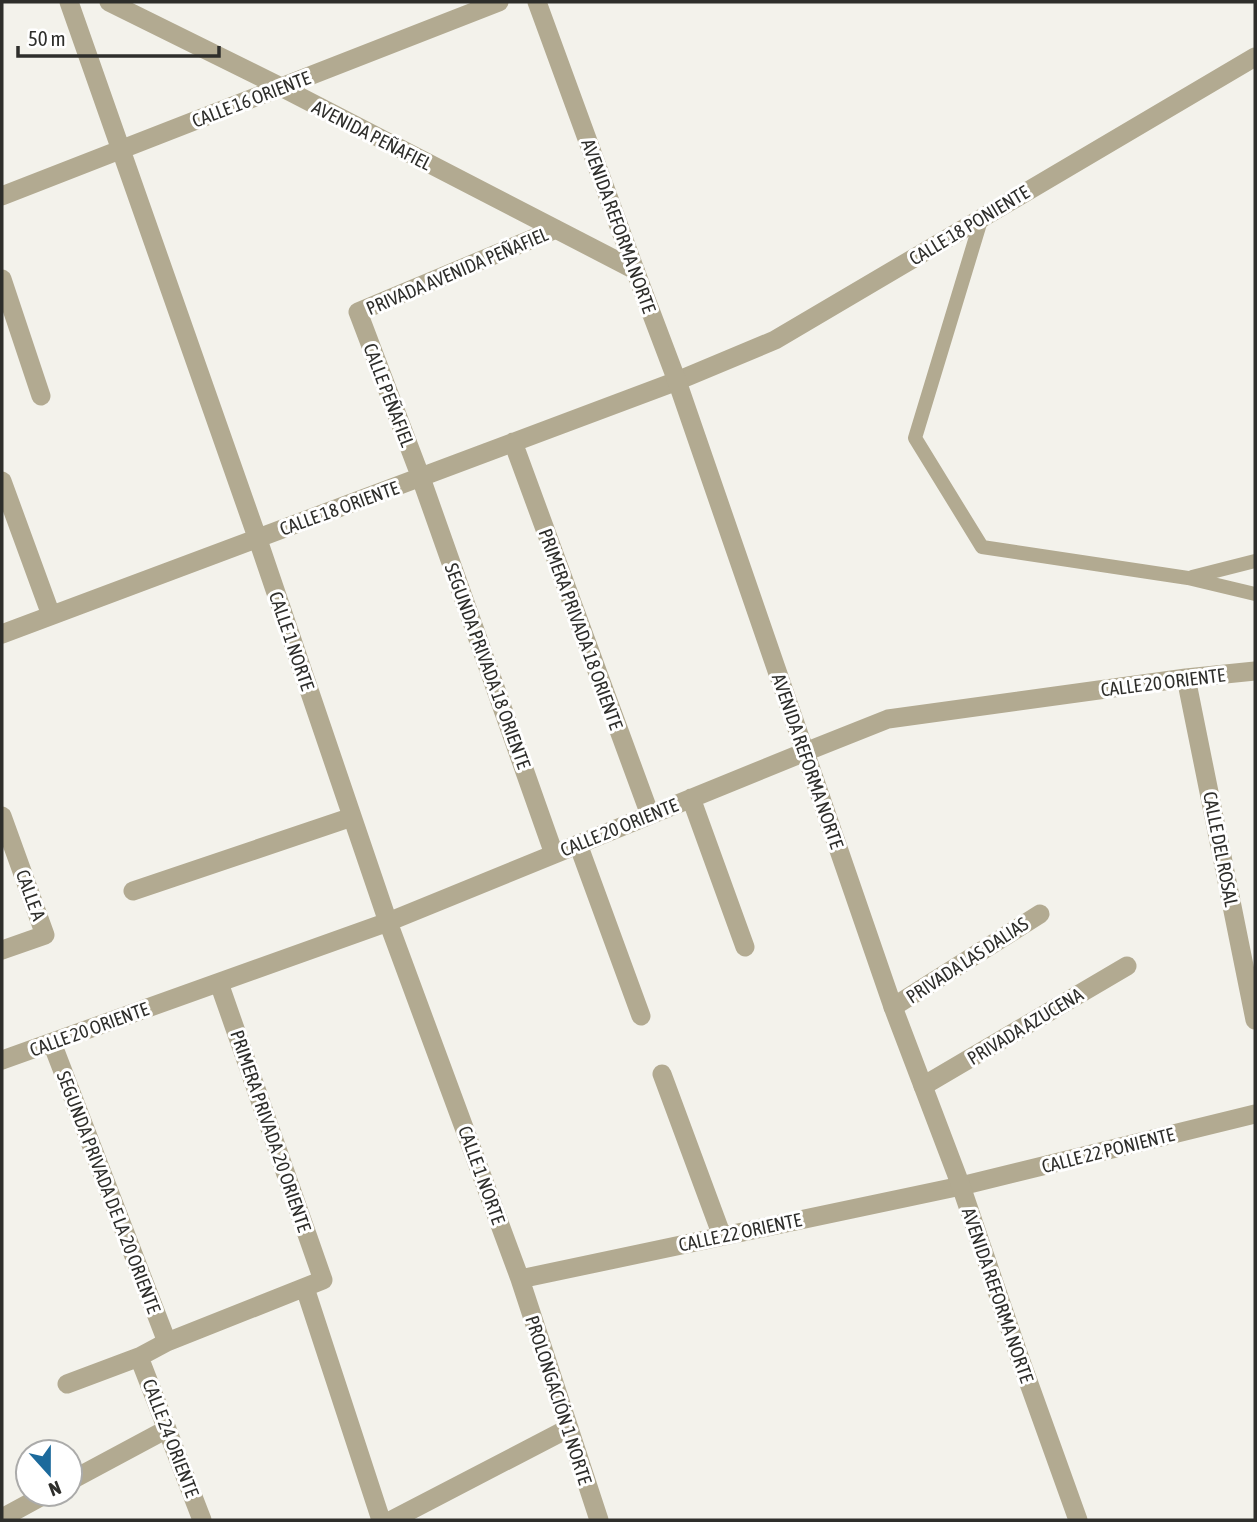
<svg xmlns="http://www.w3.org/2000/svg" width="1257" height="1522" font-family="'Asap Condensed',sans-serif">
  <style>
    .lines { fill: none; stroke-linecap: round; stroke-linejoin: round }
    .service { stroke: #b2aa91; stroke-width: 14 }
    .minor { stroke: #b2aa91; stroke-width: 19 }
    .tertiary { stroke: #b2aa91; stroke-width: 19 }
    .labels { text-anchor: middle; stroke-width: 6; stroke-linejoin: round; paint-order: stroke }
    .street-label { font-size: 19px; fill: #2e2e2b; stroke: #fff }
  </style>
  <rect width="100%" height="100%" fill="#f3f2eb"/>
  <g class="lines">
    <path class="service" d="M982 217 915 438 982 547 1188 578 1255 594
      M1192 577 1255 561"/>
    <path class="minor" d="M69 2 257 537 388 922 520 1279 599 1520
      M109 2 281 87 635 270
      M2 196 499 2
      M2 279 41 396
      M513 442 650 815
      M2 481 51 615
      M2 634 677 381 775 340 1255 57
      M1186 678 1255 1020
      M691 798 745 947
      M2 816 45 935 2 950
      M578 844 641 1016
      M554 854 421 478 358 312 556 229
      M133 891 352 817
      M893 1007 1040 914
      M52 1043 167 1342
      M2 1060 388 922 805 752 888 719 1186 678 1255 671
      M662 1074 722 1236
      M923 1086 1127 966
      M520 1279 961 1186 1255 1114
      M305 1288 381 1520
      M139 1357 202 1520
      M67 1384 139 1357 167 1342 323 1280 219 983
      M70 1481 167 1429
      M2 1518 46 1494
      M392 1520 569 1428"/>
    <path class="tertiary" d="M537 2 635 270 677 381 893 1007 961 1186 1018 1353 1078 1520"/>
  </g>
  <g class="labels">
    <g class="street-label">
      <text transform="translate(251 99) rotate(-21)" y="7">CALLE 16 ORIENTE</text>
      <text transform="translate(372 135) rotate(27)" y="7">AVENIDA PEÑAFIEL</text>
      <text transform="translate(969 225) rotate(-31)" y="7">CALLE 18 PONIENTE</text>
      <text transform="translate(619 226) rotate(70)" y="7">AVENIDA REFORMA NORTE</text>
      <text transform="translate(457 271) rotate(-23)" y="7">PRIVADA AVENIDA PEÑAFIEL</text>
      <text transform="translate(389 395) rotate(69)" y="7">CALLE PEÑAFIEL</text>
      <text transform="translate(339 508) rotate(-20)" y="7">CALLE 18 ORIENTE</text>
      <text transform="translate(581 629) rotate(70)" y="7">PRIMERA PRIVADA 18 ORIENTE</text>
      <text transform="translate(292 641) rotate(71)" y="7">CALLE 1 NORTE</text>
      <text transform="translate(488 666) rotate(70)" y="7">SEGUNDA PRIVADA 18 ORIENTE</text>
      <text transform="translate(1163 682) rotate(-7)" y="7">CALLE 20 ORIENTE</text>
      <text transform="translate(808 761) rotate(71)" y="7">AVENIDA REFORMA NORTE</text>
      <text transform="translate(619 827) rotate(-22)" y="7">CALLE 20 ORIENTE</text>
      <text transform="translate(1221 849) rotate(79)" y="7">CALLE DEL ROSAL</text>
      <text transform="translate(31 895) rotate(70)" y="7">CALLE A</text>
      <text transform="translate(967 960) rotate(-33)" y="7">PRIVADA LAS DALIAS</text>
      <text transform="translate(1025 1026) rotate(-31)" y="7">PRIVADA AZUCENA</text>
      <text transform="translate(89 1029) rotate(-20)" y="7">CALLE 20 ORIENTE</text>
      <text transform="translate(271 1131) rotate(71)" y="7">PRIMERA PRIVADA 20 ORIENTE</text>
      <text transform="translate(1108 1150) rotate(-14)" y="7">CALLE 22 PONIENTE</text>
      <text transform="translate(482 1175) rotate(70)" y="7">CALLE 1 NORTE</text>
      <text transform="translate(109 1192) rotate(69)" y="7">SEGUNDA PRIVADA DE LA 20 ORIENTE</text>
      <text transform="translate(740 1232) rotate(-12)" y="7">CALLE 22 ORIENTE</text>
      <text transform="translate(998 1295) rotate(71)" y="7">AVENIDA REFORMA NORTE</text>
      <text transform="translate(559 1400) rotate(72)" y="7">PROLONGACIÓN 1 NORTE</text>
      <text transform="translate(171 1438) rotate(69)" y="7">CALLE 24 ORIENTE</text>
    </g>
  </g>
  <rect width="1257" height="1522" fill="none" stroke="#2e2e2b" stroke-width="7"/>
  <g transform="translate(49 1473) rotate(159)"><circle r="33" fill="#ffffff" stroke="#ababaa" stroke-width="2"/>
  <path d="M0-5L12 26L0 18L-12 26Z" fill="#1c6a9c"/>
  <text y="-10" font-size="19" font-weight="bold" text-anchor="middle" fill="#2e2e2b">N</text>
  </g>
  <path d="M18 46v10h201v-10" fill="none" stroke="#2e2e2b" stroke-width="3.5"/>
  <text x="28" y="46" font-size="21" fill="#2e2e2b" stroke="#ffffff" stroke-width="5" paint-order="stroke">50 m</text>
</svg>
